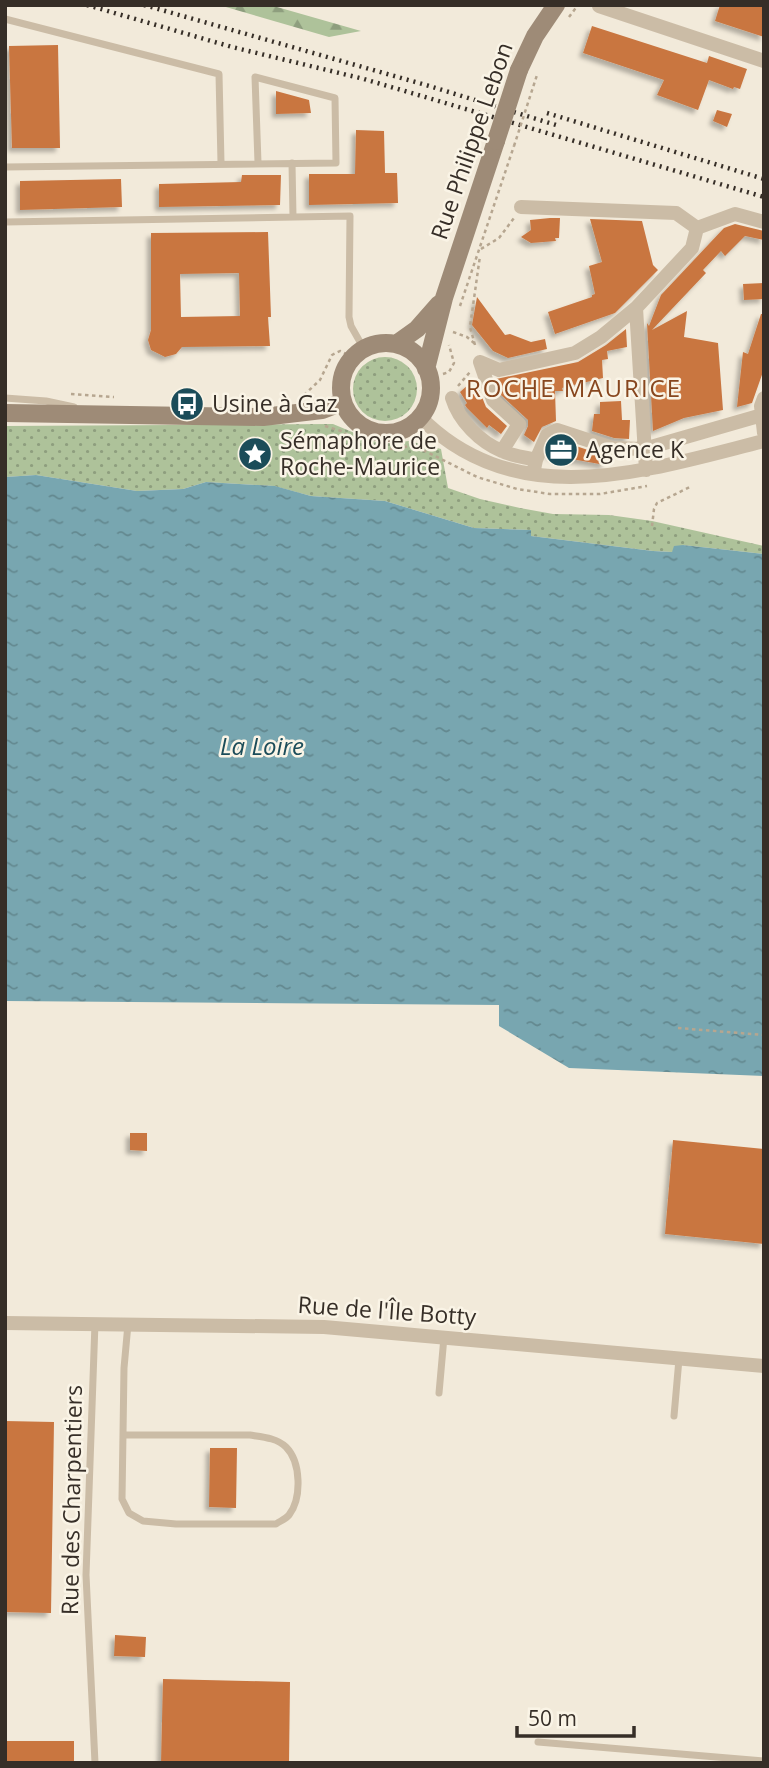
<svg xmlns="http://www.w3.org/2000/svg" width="769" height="1768" font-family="'Open Sans',sans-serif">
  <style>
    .grass { fill: url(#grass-dots) }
    .forest { fill: url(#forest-firs) }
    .water { fill: url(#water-ripples) }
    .building { fill: #c97641; fill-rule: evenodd; filter: url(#shadow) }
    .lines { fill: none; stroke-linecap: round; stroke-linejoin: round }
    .path { stroke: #b6a690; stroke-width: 2.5; stroke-dasharray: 3.5 3.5; stroke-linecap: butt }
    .lane { stroke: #cbbca6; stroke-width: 7 }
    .street { stroke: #cbbca6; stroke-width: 14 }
    .secondary { stroke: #9e8b77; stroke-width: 18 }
    .rail { stroke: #362e27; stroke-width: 4.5; stroke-dasharray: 2 5; stroke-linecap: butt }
    .path-bridge { stroke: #b6a690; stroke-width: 2.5; stroke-dasharray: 3.5 3.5; stroke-linecap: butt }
    .secondary-bridge { stroke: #9e8b77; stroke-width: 18 }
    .labels { text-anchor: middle; stroke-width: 5; stroke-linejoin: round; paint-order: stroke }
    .street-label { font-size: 23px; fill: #362e27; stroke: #faf4e6 }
    .poi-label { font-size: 23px; fill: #362e27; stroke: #faf4e6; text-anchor: start }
    .neighbourhood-label { font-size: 24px; letter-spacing: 2px; fill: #87461e; stroke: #faf4e6 }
    .water-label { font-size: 24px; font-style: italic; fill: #1b4c59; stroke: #faf4e6 }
  </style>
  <defs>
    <pattern id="grass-dots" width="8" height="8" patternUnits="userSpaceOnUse" patternTransform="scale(1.75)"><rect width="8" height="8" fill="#aec29a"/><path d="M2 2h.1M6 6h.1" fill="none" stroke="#8e9e7e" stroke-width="1.8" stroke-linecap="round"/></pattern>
    <pattern id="forest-firs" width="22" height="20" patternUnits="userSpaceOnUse" patternTransform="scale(1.75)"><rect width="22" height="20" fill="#aec29a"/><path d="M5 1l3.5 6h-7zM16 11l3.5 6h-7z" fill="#8e9e7e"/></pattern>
    <pattern id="water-ripples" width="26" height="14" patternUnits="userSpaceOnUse" patternTransform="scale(1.75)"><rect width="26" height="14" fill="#78a6b0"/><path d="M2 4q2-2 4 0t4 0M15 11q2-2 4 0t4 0" fill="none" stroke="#63888f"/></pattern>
    <filter id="shadow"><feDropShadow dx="-4" dy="4" stdDeviation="2" flood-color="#0004"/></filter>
  </defs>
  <rect width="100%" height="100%" fill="#f2eada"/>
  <path class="grass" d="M353 389a32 32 0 1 1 64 0a32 32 0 1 1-64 0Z
    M333 424 381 444 409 441 441 449 448 488 480 499 520 508 553 514 609 515 652 521 764 546V554L683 545 672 552 653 551 531 536V530L474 528 385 501 311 496 274 486 206 482 183 489 137 491 36 475 5 477V426Z"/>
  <path class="forest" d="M219 5H270L361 31 329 37Z"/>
  <path class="water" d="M36 475 137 491 183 489 206 482 275 486 311 496 385 501 474 528 531 530V536L653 551 672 552 674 546 683 545 764 554V1076L569 1068 499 1026V1005L5 1001V477Z"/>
  <path class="building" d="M720 5H764V37L715 21Z
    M592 26 707 63 709 56 747 69 740 89 734 87 733 89 709 80 698 110 657 95 664 80 583 53Z
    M58 45 60 148H12L9 46Z
    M276 91 309 100 311 113 276 114Z
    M717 110 732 114 727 127 713 121Z
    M356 130 384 131 385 173H397L398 203 309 205V174H355Z
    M242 175H281L280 205 159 207V184L241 182Z
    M121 179 122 207 20 210V181Z
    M550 218H560L559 238H555L556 241 531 243 521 237 531 230 530 220Z
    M590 219 642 221 653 265 658 270 615 313 555 334 548 312 592 297V295L595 294 589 266 602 262Z
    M735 224 764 231V240L745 236 725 256 721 251 703 270 706 273 652 330 687 311 684 337 718 343 723 410 684 418 653 431 647 323 649 326 661 295 724 228Z
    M268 232 271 317H268L270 346 182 347 176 354 165 357 151 350 148 340 151 330V233ZM239 273 240 316 181 317 180 274Z
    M764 283V299L744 300 743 284Z
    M477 297 505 335 510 334 531 342 545 339 547 349 508 358 493 351 472 325Z
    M761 314H764V369L752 403 737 407 743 352 748 354Z
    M626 329 627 347 607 351 608 359 602 360 603 378 562 388 563 391H555L556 421 542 427 534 442 524 435 528 426V420L501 395 496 379 578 362 606 345Z
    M469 384 475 390 478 387 486 407 507 426 501 434 489 425 487 428 467 408 465 405 467 403 460 392Z
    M621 401 622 420H630L629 439 614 438 592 431 594 414H600V402Z
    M558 440 606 456 605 465 549 455 554 442Z
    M130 1133H147V1151L130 1150Z
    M673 1140 764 1149V1244L665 1234Z
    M5 1421 54 1422 51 1613 5 1612Z
    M210 1448H237L236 1508 209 1507Z
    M115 1635 146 1637 145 1657 114 1656Z
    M163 1679 290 1682 289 1763H161Z
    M5 1741H74V1763H5Z"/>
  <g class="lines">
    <path class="path" d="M569 17 578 5
      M481 249 499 238 514 218
      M460 306 514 146
      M453 332 467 337 474 343
      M475 345 470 327 480 256
      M443 374 449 372 454 363 449 345
      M458 386 470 372
      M71 394 114 397
      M304 395 320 380 332 355 340 351 353 357
      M325 426 341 431 358 442 375 448 396 449 413 445 477 477 517 489 550 494H600L647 486
      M652 526 654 509 657 503 690 487
      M678 1028 764 1035"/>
    <path class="lane" d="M5 19 219 74 221 163
      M292 163 293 217
      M5 167 336 163 335 98 255 77 258 163
      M5 222 350 216 349 317 351 326 364 349
      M5 398 46 401 74 407
      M95 1323 86 1575 95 1763
      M439 1393 444 1337
      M674 1416 679 1359
      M123 1435H250C263 1437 277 1438 286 1447 301 1462 302 1498 289 1515 286 1519 280 1521 276 1524H176L143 1521 129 1513 122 1499 124 1368 128 1324
      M538 1742 764 1761"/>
    <path class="street" d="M599 6 764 61
      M521 207 676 213 697 228 692 248 636 308 646 470
      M697 228 735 214 764 222
      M480 362 499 370 575 353 601 337 636 308
      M480 362 493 400 519 424 502 451
      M452 398C459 421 480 442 502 451 512 456 525 457 536 460
      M764 398 761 406 764 433
      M420 417C517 515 648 470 764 441
      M533 474 536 460 547 435 557 430 612 448 644 449 762 415
      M5 1323 324 1327 764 1366"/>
    <path class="secondary" d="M519 70 535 36 556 5
      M341 388a45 45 0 1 1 90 0a45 45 0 1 1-90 0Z
      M396 344 417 329 439 304
      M426 369 444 298 496 141
      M5 413 263 417 322 410 343 402"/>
    <path class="rail" d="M87 5 232 47 364 79 764 197
      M144 5 426 85 556 125
      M547 113 764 179"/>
    <path class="path-bridge" d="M514 146 537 75"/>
    <path class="secondary-bridge" d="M496 141 519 70"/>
  </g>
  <defs>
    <g id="bus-disc" transform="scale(1.75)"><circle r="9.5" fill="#1b4c59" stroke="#faf4e6"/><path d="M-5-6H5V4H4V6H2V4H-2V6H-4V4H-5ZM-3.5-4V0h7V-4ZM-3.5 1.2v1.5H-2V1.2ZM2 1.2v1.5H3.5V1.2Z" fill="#fff"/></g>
    <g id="office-disc" transform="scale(1.75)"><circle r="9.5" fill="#1b4c59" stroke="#faf4e6"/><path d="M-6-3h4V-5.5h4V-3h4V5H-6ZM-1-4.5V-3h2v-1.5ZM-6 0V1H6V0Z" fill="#fff"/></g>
    <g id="sight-disc" transform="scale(1.75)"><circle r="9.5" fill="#1b4c59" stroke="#faf4e6"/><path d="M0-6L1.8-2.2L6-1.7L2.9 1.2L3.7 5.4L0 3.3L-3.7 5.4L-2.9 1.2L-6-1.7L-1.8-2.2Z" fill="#fff"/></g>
  </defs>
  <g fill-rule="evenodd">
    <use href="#bus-disc" x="187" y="404"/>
    <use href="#office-disc" x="561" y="450"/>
    <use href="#sight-disc" x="255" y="454"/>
  </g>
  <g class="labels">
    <g class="street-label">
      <text transform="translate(472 141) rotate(-71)" y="8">Rue Philippe Lebon</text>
      <text transform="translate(387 1311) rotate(4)" y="8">Rue de l'Île Botty</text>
      <text transform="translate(72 1500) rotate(-89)" y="8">Rue des Charpentiers</text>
    </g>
    <g class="poi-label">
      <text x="212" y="412">Usine à Gaz</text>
      <text x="280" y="449">Sémaphore de<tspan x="280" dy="26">Roche-Maurice</tspan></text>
      <text x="586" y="458">Agence K</text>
    </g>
    <g class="neighbourhood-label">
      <text x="574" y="397">ROCHE MAURICE</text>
    </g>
    <g class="water-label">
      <text x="262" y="755">La Loire</text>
    </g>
  </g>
  <rect width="769" height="1768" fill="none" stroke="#362e27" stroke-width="14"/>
  <path d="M517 1726v10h117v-10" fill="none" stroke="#362e27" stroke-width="3.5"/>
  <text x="528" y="1726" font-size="21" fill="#362e27" stroke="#faf4e6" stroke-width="5" paint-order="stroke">50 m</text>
</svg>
